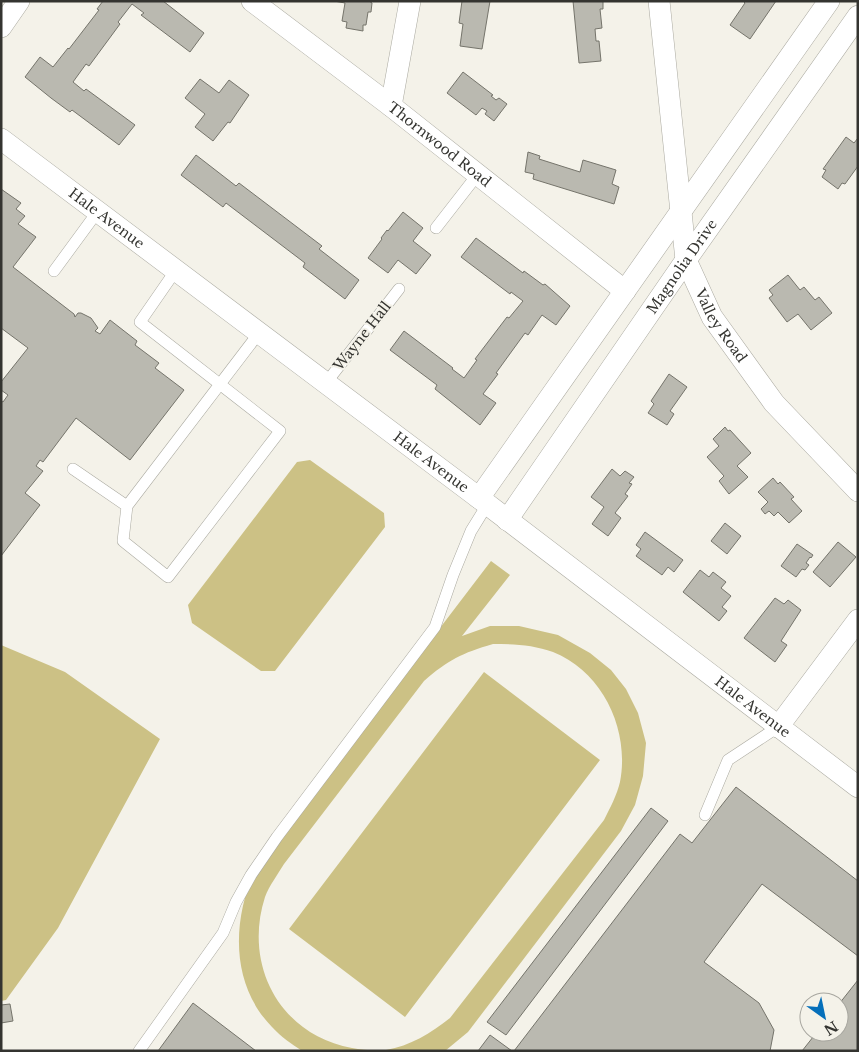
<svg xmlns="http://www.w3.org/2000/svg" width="859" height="1052" font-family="'Libre Baskerville',serif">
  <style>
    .green { fill: #ccc185; fill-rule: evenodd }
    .building { fill: #bab9b0; stroke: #75746b }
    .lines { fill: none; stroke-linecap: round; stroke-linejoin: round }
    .service-casing { stroke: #abaaa1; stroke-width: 12 }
    .minor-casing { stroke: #abaaa1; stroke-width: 22 }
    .service { stroke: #fff; stroke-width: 11 }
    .minor { stroke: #fff; stroke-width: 21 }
    .labels { text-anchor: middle; stroke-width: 4; stroke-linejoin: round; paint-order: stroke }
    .street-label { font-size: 14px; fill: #343430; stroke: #f4f2e9 }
  </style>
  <rect width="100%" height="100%" fill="#f4f2e9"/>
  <path class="green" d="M310 460 384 513 385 527 275 671H261L192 623 188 605 297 462Z
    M491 561 510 575 462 636 490 626H519L558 635 590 653 611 670 626 689 638 713 646 743 643 776 635 805 621 831 468 1032 445 1051H302C292 1044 281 1037 272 1027 231 985 232 923 254 872ZM493 644C513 644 534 645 553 652 603 672 630 730 620 782 617 795 610 808 604 820L450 1018C431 1033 410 1046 386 1050 375 1051 362 1050 352 1048 280 1035 243 965 265 897 269 886 278 874 284 864L424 681C448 660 462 653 493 644Z
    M1 645 65 672 160 739 58 928 6 1000 1 1001Z
    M484 672 600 760 405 1017 289 929Z"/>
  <path class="building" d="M103 1H163L204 33 190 52 141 15 144 13 132 4 118 22 120 24 89 66 86 64 73 82 84 91 86 89 135 125 119 145 72 110 70 112 51 98 25 77 40 57 53 67 68 48 69 49 99 10 97 9Z
    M334 1H369L372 3 371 12H368L366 25H363V31L346 28 347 22 342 21 345 3Z
    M462 1H490L482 49 460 46 463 24 459 23Z
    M573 1H603V9H600L602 28 595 29 596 41H599L601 61 579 63Z
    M743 1H776L750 39 730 25 745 3Z
    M463 72 493 95 491 96 496 100 499 98 507 104 494 121 485 114 487 111 482 108 476 115 447 93Z
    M200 79 219 93 229 80 249 95 230 123 228 122 213 141 195 127 205 114 185 98Z
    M846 137 854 143 858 138V166L845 184 842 183 838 189 822 177 826 170 823 169Z
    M528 152 540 156 539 159 580 172 583 160 616 170 612 184 619 187 614 204 533 179 534 174 525 172Z
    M196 155 236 186 239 183 322 246 319 249 359 280 345 299 303 267 305 263 226 203 223 207 181 175Z
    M1 189 21 203 16 209 25 216 18 224 36 237 13 267 74 314 75 317 78 313H81L91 318 98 328 95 331 100 334 110 320 137 341 135 345 159 363 155 368 184 390 130 460 76 418 43 462 40 460 36 466 43 471 25 493 40 505 1 556V401L3 402 8 395 1 390V382L28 348 1 328Z
    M403 212 423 228 413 241 431 255 416 274 398 260 388 273 368 258 382 239 381 238 387 230 388 231Z
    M476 238 523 273 524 271 543 285 545 284 570 306 556 325 542 315 528 335 525 333 496 373 498 374 483 394 496 403 480 425 435 389 437 385 390 350 404 331 453 368 452 369 464 378 477 360 475 359 507 317 509 318 523 301 511 292 510 294 461 257Z
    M788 275 800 290 804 287 815 300 819 297 832 313 811 330 798 314 787 322 769 298 773 295 769 290Z
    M669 374 687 387 670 411 674 414 667 425 648 413 654 404 651 401Z
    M725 427 728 431 730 430 751 453 737 466 748 477 729 494 719 481 724 476 707 457 719 446 713 439Z
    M612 469 620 476 625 471 634 477 629 483 632 484 625 494 628 496 615 513 621 518 608 536 592 524 604 507 591 497Z
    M773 478 778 484 780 482 794 497 791 499 802 511 789 523 778 512 774 516 769 511 765 514 761 509 768 502 758 492Z
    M725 523 741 536 727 554 711 541Z
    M645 532 683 560 674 572 668 567 662 575 636 556 641 549 636 545Z
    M838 542 856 557 830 587 813 572Z
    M797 544 813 555 811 558 810 557 806 563 809 565 805 570 802 569 796 577 781 566Z
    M700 570 709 577 713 572 726 582 721 588 731 596 722 607 727 611 719 621 683 592Z
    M775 598 784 604 788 600 801 610 781 641 787 645 775 662 744 638Z
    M736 787 858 881V956L762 884 704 962 759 1003 774 1030 770 1051H514L680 834 692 843Z
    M651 808 668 821 506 1035 487 1022Z
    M858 980V1051H802L817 1032H839V1004Z
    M193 1003 256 1051H158Z
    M10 1004 13 1021 1 1023V1005Z
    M490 1035 512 1051H478Z"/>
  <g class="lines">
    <g class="service-casing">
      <path id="service" d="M436 228 478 174
        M176 270 140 322 280 431 168 577 123 541 127 506 259 333
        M54 271 98 211
        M326 383 399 289
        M73 469 127 506
        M705 815 728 760 778 727
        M139 1051 223 933 236 902 251 875 277 837 435 627 453 575 471 531 487 505"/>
    </g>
    <g class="minor-casing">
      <g id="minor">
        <path id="s1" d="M252 1 391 106 625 291"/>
        <path id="s2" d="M659 1 686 260 712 317 774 403 858 491"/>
        <path d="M1 27 19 1"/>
        <path d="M391 106 410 1"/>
        <path id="s3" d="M1 139 479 498 858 787"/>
        <path d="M479 498 829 1"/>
        <path id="s4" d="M507 520 686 260 858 16"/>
        <path d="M778 727 858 620"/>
      </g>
    </g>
    <use href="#service" class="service"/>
    <use href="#minor" class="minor"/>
  </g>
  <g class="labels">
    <g class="street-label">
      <text dy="5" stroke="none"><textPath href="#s1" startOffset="236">Thornwood Road</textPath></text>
      <text dy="5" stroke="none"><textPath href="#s3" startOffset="132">Hale Avenue</textPath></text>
      <text dy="5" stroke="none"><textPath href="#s4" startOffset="308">Magnolia Drive</textPath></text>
      <text dy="5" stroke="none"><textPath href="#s2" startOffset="335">Valley Road</textPath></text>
      <text transform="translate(362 336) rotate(-52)" y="5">Wayne Hall</text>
      <text dy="5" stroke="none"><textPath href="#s3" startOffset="538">Hale Avenue</textPath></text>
      <text dy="5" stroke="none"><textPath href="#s3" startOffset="942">Hale Avenue</textPath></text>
    </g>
  </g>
  <rect width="859" height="1052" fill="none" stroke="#343430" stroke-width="5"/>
  <g transform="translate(824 1017) rotate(147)"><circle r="24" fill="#f4f2e9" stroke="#a7a69f"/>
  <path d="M0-4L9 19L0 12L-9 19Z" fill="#056fba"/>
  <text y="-8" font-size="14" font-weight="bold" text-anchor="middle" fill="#343430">N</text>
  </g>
</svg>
